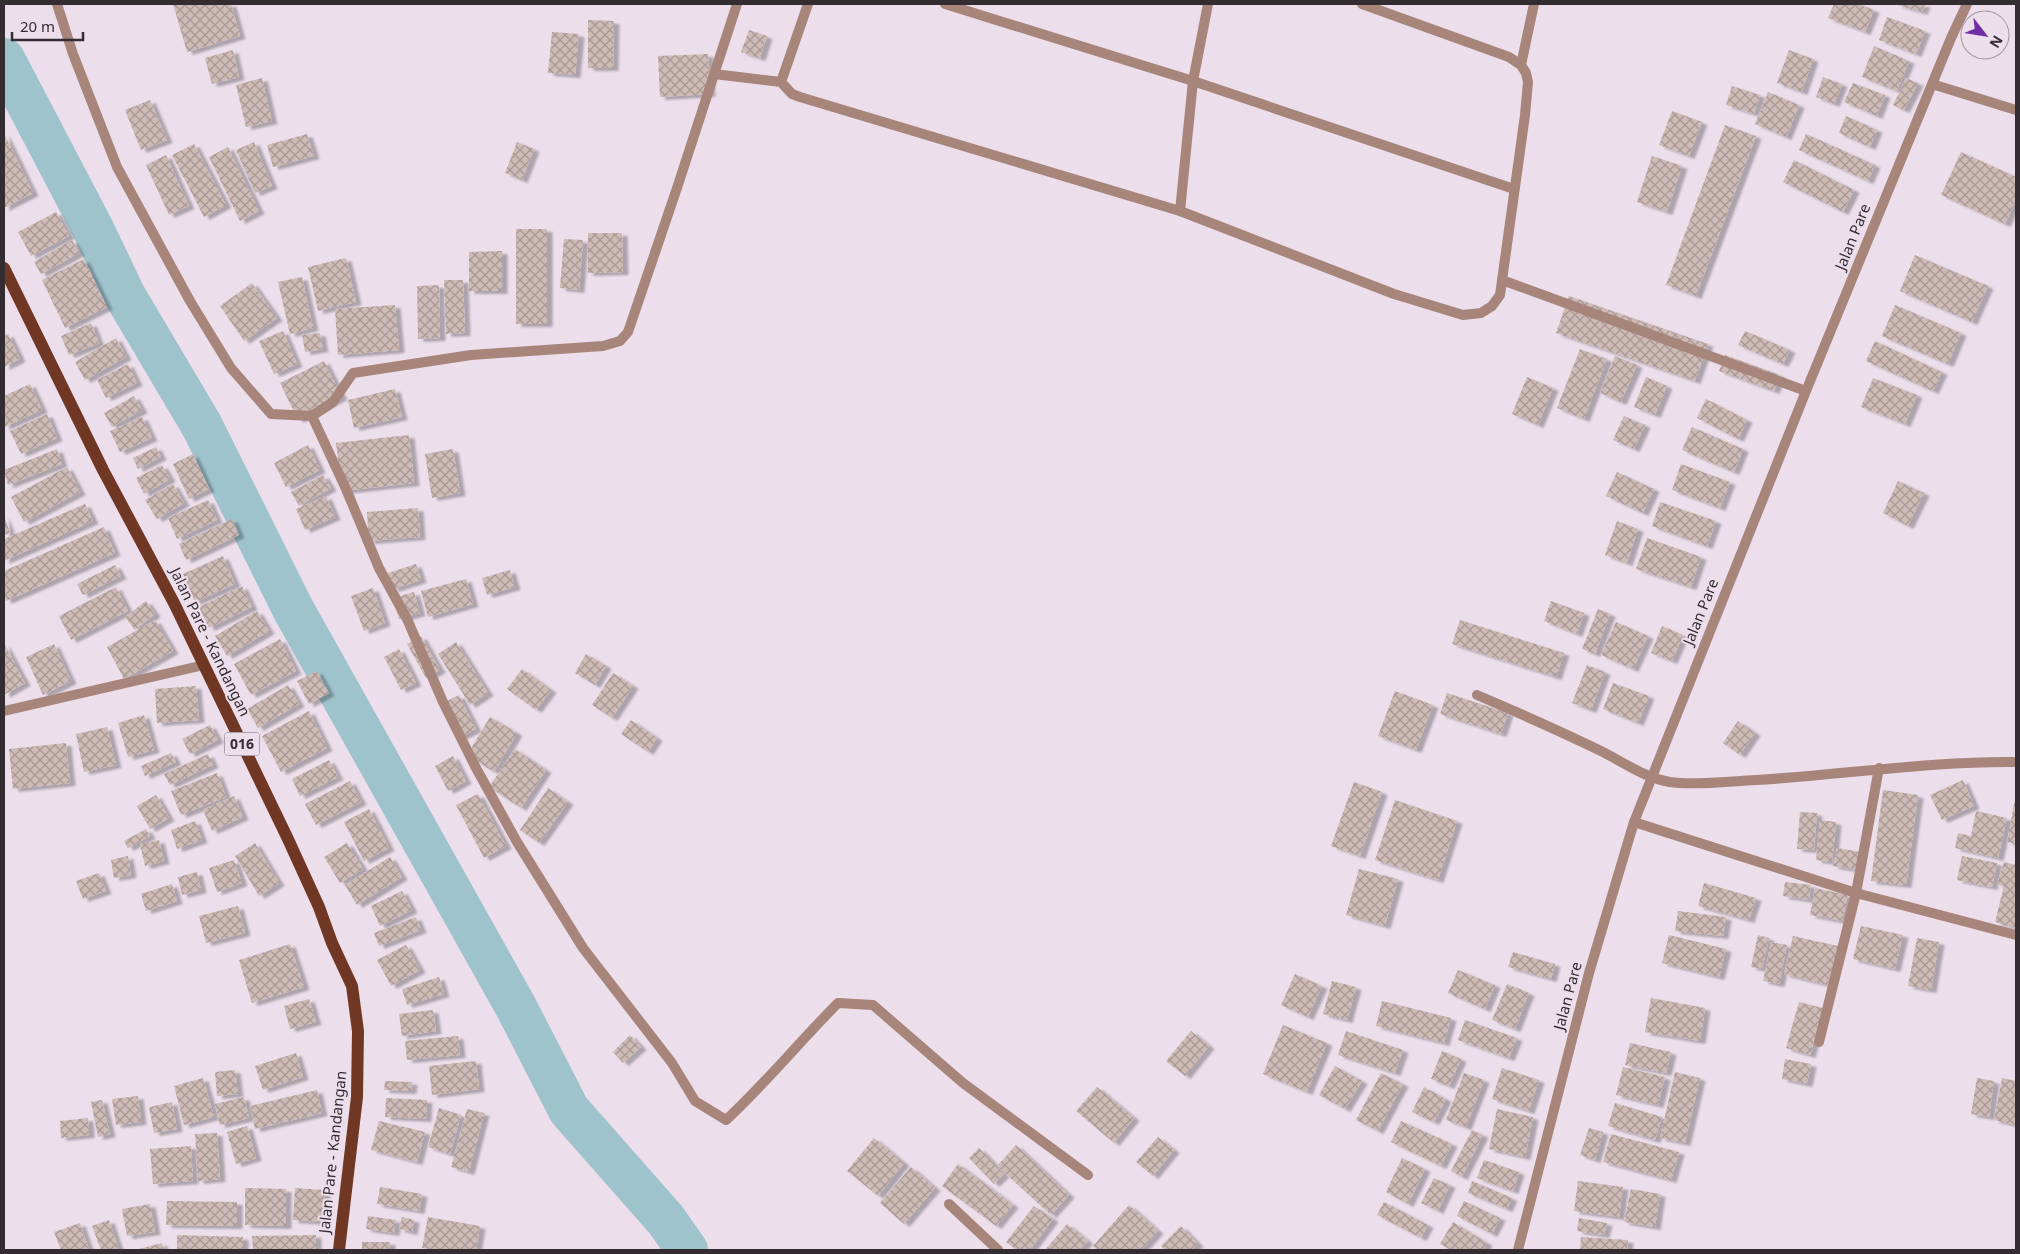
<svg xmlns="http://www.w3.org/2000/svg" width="2020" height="1254" font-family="'Noto Sans',sans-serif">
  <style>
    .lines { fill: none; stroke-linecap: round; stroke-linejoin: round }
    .river { stroke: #9fc3cd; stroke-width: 42 }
    .building { fill: url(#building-cross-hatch); filter: url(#shadow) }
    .minor { stroke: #a7857a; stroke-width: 10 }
    .primary { stroke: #703724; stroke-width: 12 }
    .labels { text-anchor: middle; stroke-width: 4; stroke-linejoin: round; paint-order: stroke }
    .shield { fill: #ecdeeb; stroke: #6a626a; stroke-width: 1 }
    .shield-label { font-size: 14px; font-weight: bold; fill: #332d32 }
    .street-label { font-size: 15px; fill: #332d32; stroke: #ecdeeb }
  </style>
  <defs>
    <pattern id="building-cross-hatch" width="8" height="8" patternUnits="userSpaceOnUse" patternTransform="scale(1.25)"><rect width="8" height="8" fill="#cebbb6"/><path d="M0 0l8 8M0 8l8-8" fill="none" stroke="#a89895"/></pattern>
    <filter id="shadow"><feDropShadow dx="5.5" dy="3" stdDeviation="1" flood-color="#0004"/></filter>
  </defs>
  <rect width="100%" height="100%" fill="#ecdeeb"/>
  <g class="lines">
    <path class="river" d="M4 59 94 231 125 296 202 426 293 609 516 1007 569 1110 666 1220 687 1250"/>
  </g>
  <path class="building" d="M173 4H231L240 36 187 52Z
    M1834 4H1859L1874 10 1865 32 1828 18Z
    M1895 4H1925L1922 12Z
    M1887 17 1925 31 1916 54 1879 40Z
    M588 20 614 21 613 68H588Z
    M749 30 767 36 760 58 741 52Z
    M552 32 579 34 575 75 548 73Z
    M1874 46 1909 61 1897 91 1862 77Z
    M233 50 239 77 212 84 205 58Z
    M1789 50 1813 59 1802 92 1777 83Z
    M708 54 710 94 660 97 658 56Z
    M1823 77 1842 84 1834 104 1816 97Z
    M262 78 272 121 246 127 236 85Z
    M1906 78 1918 83 1904 110 1893 105Z
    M1853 83 1885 95 1877 116 1844 102Z
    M1732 86 1760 95 1754 114 1726 105Z
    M1768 92 1799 105 1786 137 1755 124Z
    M150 100 167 140 141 150 125 110Z
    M1672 111 1702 122 1689 156 1659 145Z
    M1846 116 1877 130 1870 147 1839 133Z
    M1725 125 1756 136 1696 296 1666 285Z
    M4 133 33 193 4 208Z
    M307 134 314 156 273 167 267 145Z
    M1806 134 1875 165 1868 181 1799 150Z
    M254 142 272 186 255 193 236 150Z
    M517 142 534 149 522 180 505 173Z
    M194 144 226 205 204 217 172 155Z
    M228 147 259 211 240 221 209 157Z
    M1961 152 2016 177V200L2005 224 1941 195Z
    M166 155 189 206 169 215 146 165Z
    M1652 156 1682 166 1667 212 1637 202Z
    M1794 160 1854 190 1843 212 1783 182Z
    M56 212 69 236 31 256 18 232Z
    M516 229H547V324H516Z
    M588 233H622L623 272 588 273Z
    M564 239 583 240 579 290 560 288Z
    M72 240 79 253 41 274 34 262Z
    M502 251V291H469V252Z
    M1915 255 1988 286 1972 322 1900 291Z
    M346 258 356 302 318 311 308 267Z
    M84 259 107 307 65 328 42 280Z
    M302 277 313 328 290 334 278 282Z
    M444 280H463L465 333 446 334Z
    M252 283 277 318 244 341 220 306Z
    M439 285 440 338 418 339 417 286Z
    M1569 296 1708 344 1695 381 1556 333Z
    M395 305 399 350 338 355 335 309Z
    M1895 305 1961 333 1948 364 1882 336Z
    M91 323 99 343 69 355 61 336Z
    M283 331 297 364 274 374 259 341Z
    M1745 331 1790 350 1783 364 1738 345Z
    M320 333 323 349 305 352 302 335Z
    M8 334 20 359 4 367V336Z
    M116 338 126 357 85 380 75 362Z
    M1875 341 1942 372 1933 391 1866 361Z
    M1580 349 1607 359 1584 419 1557 408Z
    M1725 355 1780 375 1774 391 1719 371Z
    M1615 356 1637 365 1621 402 1600 393Z
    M324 361 342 397 298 420 280 383Z
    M128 364 137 383 106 398 97 380Z
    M1527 377 1553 388 1538 425 1512 414Z
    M1646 377 1667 386 1655 415 1634 407Z
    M1873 378 1917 395 1905 424 1861 407Z
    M30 384 42 410 4 427V396Z
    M395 389 402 417 354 428 348 400Z
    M134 396 142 410 112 427 104 413Z
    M1706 399 1747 420 1738 439 1697 418Z
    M47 414 57 438 21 454 10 431Z
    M1624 416 1645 425 1634 449 1613 440Z
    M142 417 152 438 120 452 110 431Z
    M1692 427 1743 449 1734 472 1682 450Z
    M409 435 414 483 342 491 336 443Z
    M308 445 320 470 286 487 274 463Z
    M156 447 161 457 138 469 133 458Z
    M57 449 62 464 8 485 4 470Z
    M453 449 460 493 432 498 425 454Z
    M193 454 209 489 189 499 173 464Z
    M1681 464 1730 482 1720 508 1672 490Z
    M162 465 170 479 144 494 136 478Z
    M67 467 80 492 24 522 11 497Z
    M1617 472 1654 489 1643 513 1606 496Z
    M323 475 331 488 299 506 291 492Z
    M1898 481 1924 493 1908 526 1883 513Z
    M173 484 184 503 157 519 145 500Z
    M326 496 335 517 305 530 296 509Z
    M208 500 217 520 177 539 168 518Z
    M1660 502 1716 521 1707 546 1652 526Z
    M85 504 93 521 4 561V539Z
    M418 508 420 537 369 541 367 512Z
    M4 515 10 533 4 535Z
    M232 519 239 535 186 560 179 544Z
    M1617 521 1638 529 1627 563 1605 555Z
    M104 527 115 553 6 601 4 595V571Z
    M1647 538 1701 557 1691 587 1636 569Z
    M223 556 235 584 195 602 183 574Z
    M416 564 421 580 393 589 388 573Z
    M115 565 121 576 83 595 77 584Z
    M510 570 515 587 487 595 482 578Z
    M466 579 473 604 428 617 421 591Z
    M242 586 252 607 209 628 199 607Z
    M116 587 128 611 71 640 59 616Z
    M373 588 385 623 364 631 351 596Z
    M414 592 420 613 399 619 393 598Z
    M146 601 155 614 135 630 125 617Z
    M1551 601 1584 613 1577 634 1544 621Z
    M1598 609 1610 614 1595 654 1582 649Z
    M257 611 269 631 227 656 215 636Z
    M155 620 173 651 124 679 107 647Z
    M1460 620 1564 653 1556 677 1452 644Z
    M1616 622 1648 636 1633 669 1601 655Z
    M1662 626 1683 635 1672 661 1651 653Z
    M421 636 440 670 426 678 407 644Z
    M280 639 296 671 251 695 234 664Z
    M456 642 488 693 470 705 438 654Z
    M4 643 25 683 4 695Z
    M54 644 71 681 43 695 26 657Z
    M399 649 416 683 401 690 384 657Z
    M586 654 606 666 595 685 575 673Z
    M1587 665 1605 672 1591 710 1572 703Z
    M522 669 551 690 536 710 507 689Z
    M317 671 329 693 309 704 297 681Z
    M613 673 633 686 612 718 592 705Z
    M1613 683 1649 696 1638 723 1603 709Z
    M288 685 299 704 258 728 247 709Z
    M196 686 199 720 157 723 155 689Z
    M1395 691 1433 705 1416 750 1378 736Z
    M1447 693 1508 713 1501 734 1440 714Z
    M459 695 476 729 458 738 441 704Z
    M309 711 327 748 281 772 262 736Z
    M144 715 154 750 128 757 118 723Z
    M490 717 517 733 494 772 467 755Z
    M631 720 657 738 648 752 621 734Z
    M1738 721 1755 733 1740 755 1723 743Z
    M210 725 218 740 190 754 182 739Z
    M107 727 116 765 84 772 76 734Z
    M66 743 70 783 13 789 9 749Z
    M515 749 546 770 521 808 489 787Z
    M171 753 176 762 145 776 141 766Z
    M208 754 213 765 170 785 164 774Z
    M453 756 466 781 448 791 435 766Z
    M329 760 338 777 300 796 292 779Z
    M217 773 226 797 181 815 171 791Z
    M1963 780 1974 806 1942 820 1930 795Z
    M350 781 361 802 316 825 305 804Z
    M1354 782 1382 792 1360 856 1331 846Z
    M548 788 568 802 539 843 520 830Z
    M1883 790 1918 795 1906 885 1871 881Z
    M478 794 506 846 484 858 456 805Z
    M156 795 169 818 150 829 137 806Z
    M234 796 243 817 212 831 203 810Z
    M2015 799H2016V844L2007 842Z
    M1395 800 1457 821 1438 880 1375 860Z
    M369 809 389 848 364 861 344 822Z
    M1976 811 2007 818 1998 858 1955 848 1958 833 1971 836Z
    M1800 812 1817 813 1814 850 1797 849Z
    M1820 820 1836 822 1832 862 1816 860Z
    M195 821 202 840 177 849 171 830Z
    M146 829 150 836 128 848 124 841Z
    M159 840 164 861 145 866 140 844Z
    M255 843 279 883 259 896 235 856Z
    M347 843 363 869 340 883 324 857Z
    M1837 848 1861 852 1858 870 1833 866Z
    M128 856 131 875 114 878 111 860Z
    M1962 856 1997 863 1992 887 1957 880Z
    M390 857 402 877 357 905 345 885Z
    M234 860 242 883 217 892 209 868Z
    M2004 862 2016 865 2015 928 1995 922 2004 886 1997 885Z
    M1359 869 1398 879 1385 926 1346 915Z
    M197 872 201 890 182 895 178 877Z
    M99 873 106 891 83 899 76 881Z
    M1785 882 1811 885 1809 900 1783 896Z
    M1704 883 1756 898 1749 920 1698 906Z
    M172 884 177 901 146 911 141 894Z
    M1815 888 1848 895 1842 921 1810 915Z
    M402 891 412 910 380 926 371 906Z
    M238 906 245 933 206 943 199 916Z
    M1678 911 1726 917 1723 936 1675 931Z
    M416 917 421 930 379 946 374 933Z
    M1861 926 1903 935 1895 969 1853 959Z
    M1669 935 1726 949 1719 977 1662 963Z
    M1758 935 1769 938 1762 969 1751 967Z
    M1793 936 1838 946 1828 985 1784 974Z
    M1917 938 1939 942 1931 990 1908 986Z
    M1771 942 1787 945 1779 984 1763 981Z
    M290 944 304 987 252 1003 239 960Z
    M406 945 420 970 391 986 377 960Z
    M1513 952 1555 964 1551 979 1508 967Z
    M1458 970 1495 985 1485 1009 1448 993Z
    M1295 974 1322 986 1308 1017 1281 1005Z
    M439 977 444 994 407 1005 402 989Z
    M1332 981 1356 987 1347 1020 1323 1014Z
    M1507 984 1529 993 1515 1029 1492 1020Z
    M1651 998 1705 1008 1700 1041 1645 1032Z
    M309 999 316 1022 290 1029 284 1006Z
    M1382 1001 1451 1018 1444 1043 1376 1026Z
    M1799 1002 1823 1008 1810 1055 1786 1048Z
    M433 1010 436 1031 402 1036 399 1014Z
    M1465 1020 1517 1038 1509 1058 1458 1040Z
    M1283 1025 1327 1043 1307 1092 1263 1074Z
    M1191 1031 1209 1046 1185 1076 1166 1061Z
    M1346 1031 1403 1050 1395 1073 1338 1055Z
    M630 1035 641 1047 623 1063 613 1052Z
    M458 1036 460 1055 407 1060 405 1041Z
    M1630 1043 1671 1052 1666 1073 1625 1065Z
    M1442 1051 1461 1059 1449 1086 1431 1079Z
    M296 1053 303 1077 263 1090 255 1066Z
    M1785 1059 1811 1064 1807 1084 1782 1079Z
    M476 1061 479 1089 432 1095 429 1066Z
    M1335 1066 1362 1081 1345 1109 1319 1095Z
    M1623 1067 1665 1077 1658 1105 1616 1095Z
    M1502 1068 1539 1080 1529 1111 1492 1099Z
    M235 1070 238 1094 217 1096 215 1072Z
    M1675 1072 1700 1078 1685 1143 1660 1138Z
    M1381 1073 1403 1084 1378 1131 1356 1120Z
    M1464 1073 1484 1080 1466 1127 1446 1120Z
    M203 1078 214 1117 184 1125 174 1086Z
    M1977 1078 1994 1081 1989 1117 1971 1114Z
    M2002 1078 2016 1081V1125L1994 1120Z
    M385 1081 412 1082 411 1091 384 1090Z
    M1097 1087 1134 1118 1114 1143 1076 1111Z
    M1424 1087 1446 1099 1434 1122 1412 1112Z
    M317 1090 322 1113 255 1129 250 1106Z
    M138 1096 141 1122 116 1125 112 1099Z
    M244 1097 249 1118 220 1125 215 1104Z
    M386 1098 427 1100 426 1119 385 1117Z
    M102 1100 110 1134 98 1137 91 1102Z
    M172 1102 177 1129 154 1133 149 1107Z
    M1615 1103 1662 1117 1655 1140 1608 1126Z
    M439 1108 461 1115 450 1154 428 1147Z
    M467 1109 484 1113 469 1172 451 1167Z
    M1497 1109 1533 1117 1525 1157 1489 1149Z
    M88 1118 89 1135 61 1138 60 1121Z
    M379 1121 425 1132 417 1162 371 1150Z
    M1401 1121 1452 1144 1441 1166 1391 1142Z
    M247 1126 256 1158 236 1164 227 1132Z
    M1589 1128 1603 1132 1595 1160 1580 1155Z
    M1472 1130 1483 1135 1462 1177 1451 1171Z
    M217 1133 220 1179 198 1181 195 1134Z
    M1611 1134 1679 1152 1671 1180 1603 1162Z
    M1158 1137 1174 1150 1153 1176 1136 1162Z
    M874 1138 904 1163 878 1196 847 1171Z
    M1016 1145 1069 1195 1051 1215 997 1166Z
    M191 1146 193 1181 153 1184 150 1149Z
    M979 1148 1004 1174 994 1184 969 1158Z
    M1402 1158 1425 1169 1408 1204 1386 1192Z
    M1484 1160 1519 1172 1513 1191 1477 1178Z
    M958 1164 1013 1205 996 1226 942 1186Z
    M911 1167 935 1188 904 1224 880 1203Z
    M1434 1178 1450 1185 1438 1211 1421 1203Z
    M1472 1181 1512 1198 1507 1209 1468 1193Z
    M1578 1181 1623 1187 1619 1217 1574 1211Z
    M380 1187 422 1194 419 1211 377 1204Z
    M245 1188 286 1189V1226L245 1225Z
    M295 1188 325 1190 323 1222 293 1220Z
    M1631 1189 1660 1194 1655 1227 1624 1222Z
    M167 1201 237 1202V1226L166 1225Z
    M1464 1201 1500 1218 1492 1234 1457 1216Z
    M1384 1202 1428 1225 1421 1238 1377 1215Z
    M150 1204 155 1232 127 1236 122 1209Z
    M1129 1205 1158 1231 1141 1250H1097L1093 1246Z
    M1034 1206 1053 1219 1030 1250H1017L1006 1242Z
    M368 1216 396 1220 394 1233 366 1229Z
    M402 1217 414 1220 412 1232 399 1229Z
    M428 1217 480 1226 476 1250H436L422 1248Z
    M1579 1218 1607 1223 1604 1235 1577 1231Z
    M109 1220 119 1250H101L92 1226Z
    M1453 1222 1487 1243 1483 1250H1451L1440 1244Z
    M80 1223 89 1250H61L54 1232Z
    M1067 1224 1088 1241 1080 1250H1045Z
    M1181 1226 1198 1244 1192 1250H1165L1161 1246Z
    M177 1235 243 1237V1250H177Z
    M316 1235V1250H253L252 1236Z
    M1581 1237 1628 1240 1627 1250H1580Z
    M362 1242H390V1250H362Z
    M162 1243 163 1250H135Z"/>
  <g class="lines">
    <path class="minor" d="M57 4 73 54 117 167 190 301 231 368 271 414 312 416 333 402 353 373 471 355 603 346 620 341 628 332 677 188 737 4
      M945 4 1193 81 1514 189
      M1521 65 1534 4
      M714 74 781 82 792 94 800 97 1180 211 1394 294 1463 315 1481 313 1492 306 1500 295 1525 115 1528 82 1526 73 1521 65 1509 57 1362 4
      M781 82 808 4
      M1932 84 2016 110
      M1180 211 1193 81 1208 4
      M1502 280 1806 391
      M312 416 346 489 379 568 407 619 443 702 476 768 517 842 583 948 672 1063 695 1101 726 1120C766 1083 800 1041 838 1003L873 1005 963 1083 1088 1175
      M1477 695C1519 713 1560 731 1601 751 1623 762 1645 778 1670 782 1695 786 1731 781 1756 780 1843 775 1929 761 2016 762
      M4 711 204 665
      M1634 822 1856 893 2016 935
      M1819 1042 1856 893 1879 768
      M949 1204 998 1250
      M1518 1250 1589 973 1634 822 1806 391 1951 38 1967 4"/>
    <path class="primary" d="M4 268 103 470 174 603 287 837 319 907 332 943 352 986 358 1031 357 1097 339 1250"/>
  </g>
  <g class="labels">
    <rect class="shield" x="224.5" y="732.5" width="35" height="23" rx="4"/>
    <g class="shield-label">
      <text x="242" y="749">016</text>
    </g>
    <g class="street-label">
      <text transform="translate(1853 237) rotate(-68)" y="5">Jalan Pare</text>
      <text transform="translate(1701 612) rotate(-68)" y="5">Jalan Pare</text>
      <text transform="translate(210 642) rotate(64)" y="5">Jalan Pare - Kandangan</text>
      <text transform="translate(1568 996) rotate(-75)" y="5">Jalan Pare</text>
      <text transform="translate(333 1152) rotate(-84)" y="5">Jalan Pare - Kandangan</text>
    </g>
  </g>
  <rect width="2020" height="1254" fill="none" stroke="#332d32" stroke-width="10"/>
  <g transform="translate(1985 35) rotate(121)"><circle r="24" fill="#ecdeeb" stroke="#a297a1"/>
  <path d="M0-4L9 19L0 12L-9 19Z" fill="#702ea3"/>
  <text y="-8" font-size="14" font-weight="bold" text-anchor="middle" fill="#332d32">N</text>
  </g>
  <path d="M12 32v8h71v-8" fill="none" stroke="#332d32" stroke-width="2.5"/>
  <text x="20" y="32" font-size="15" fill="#332d32" stroke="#ecdeeb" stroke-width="4" paint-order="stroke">20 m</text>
</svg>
